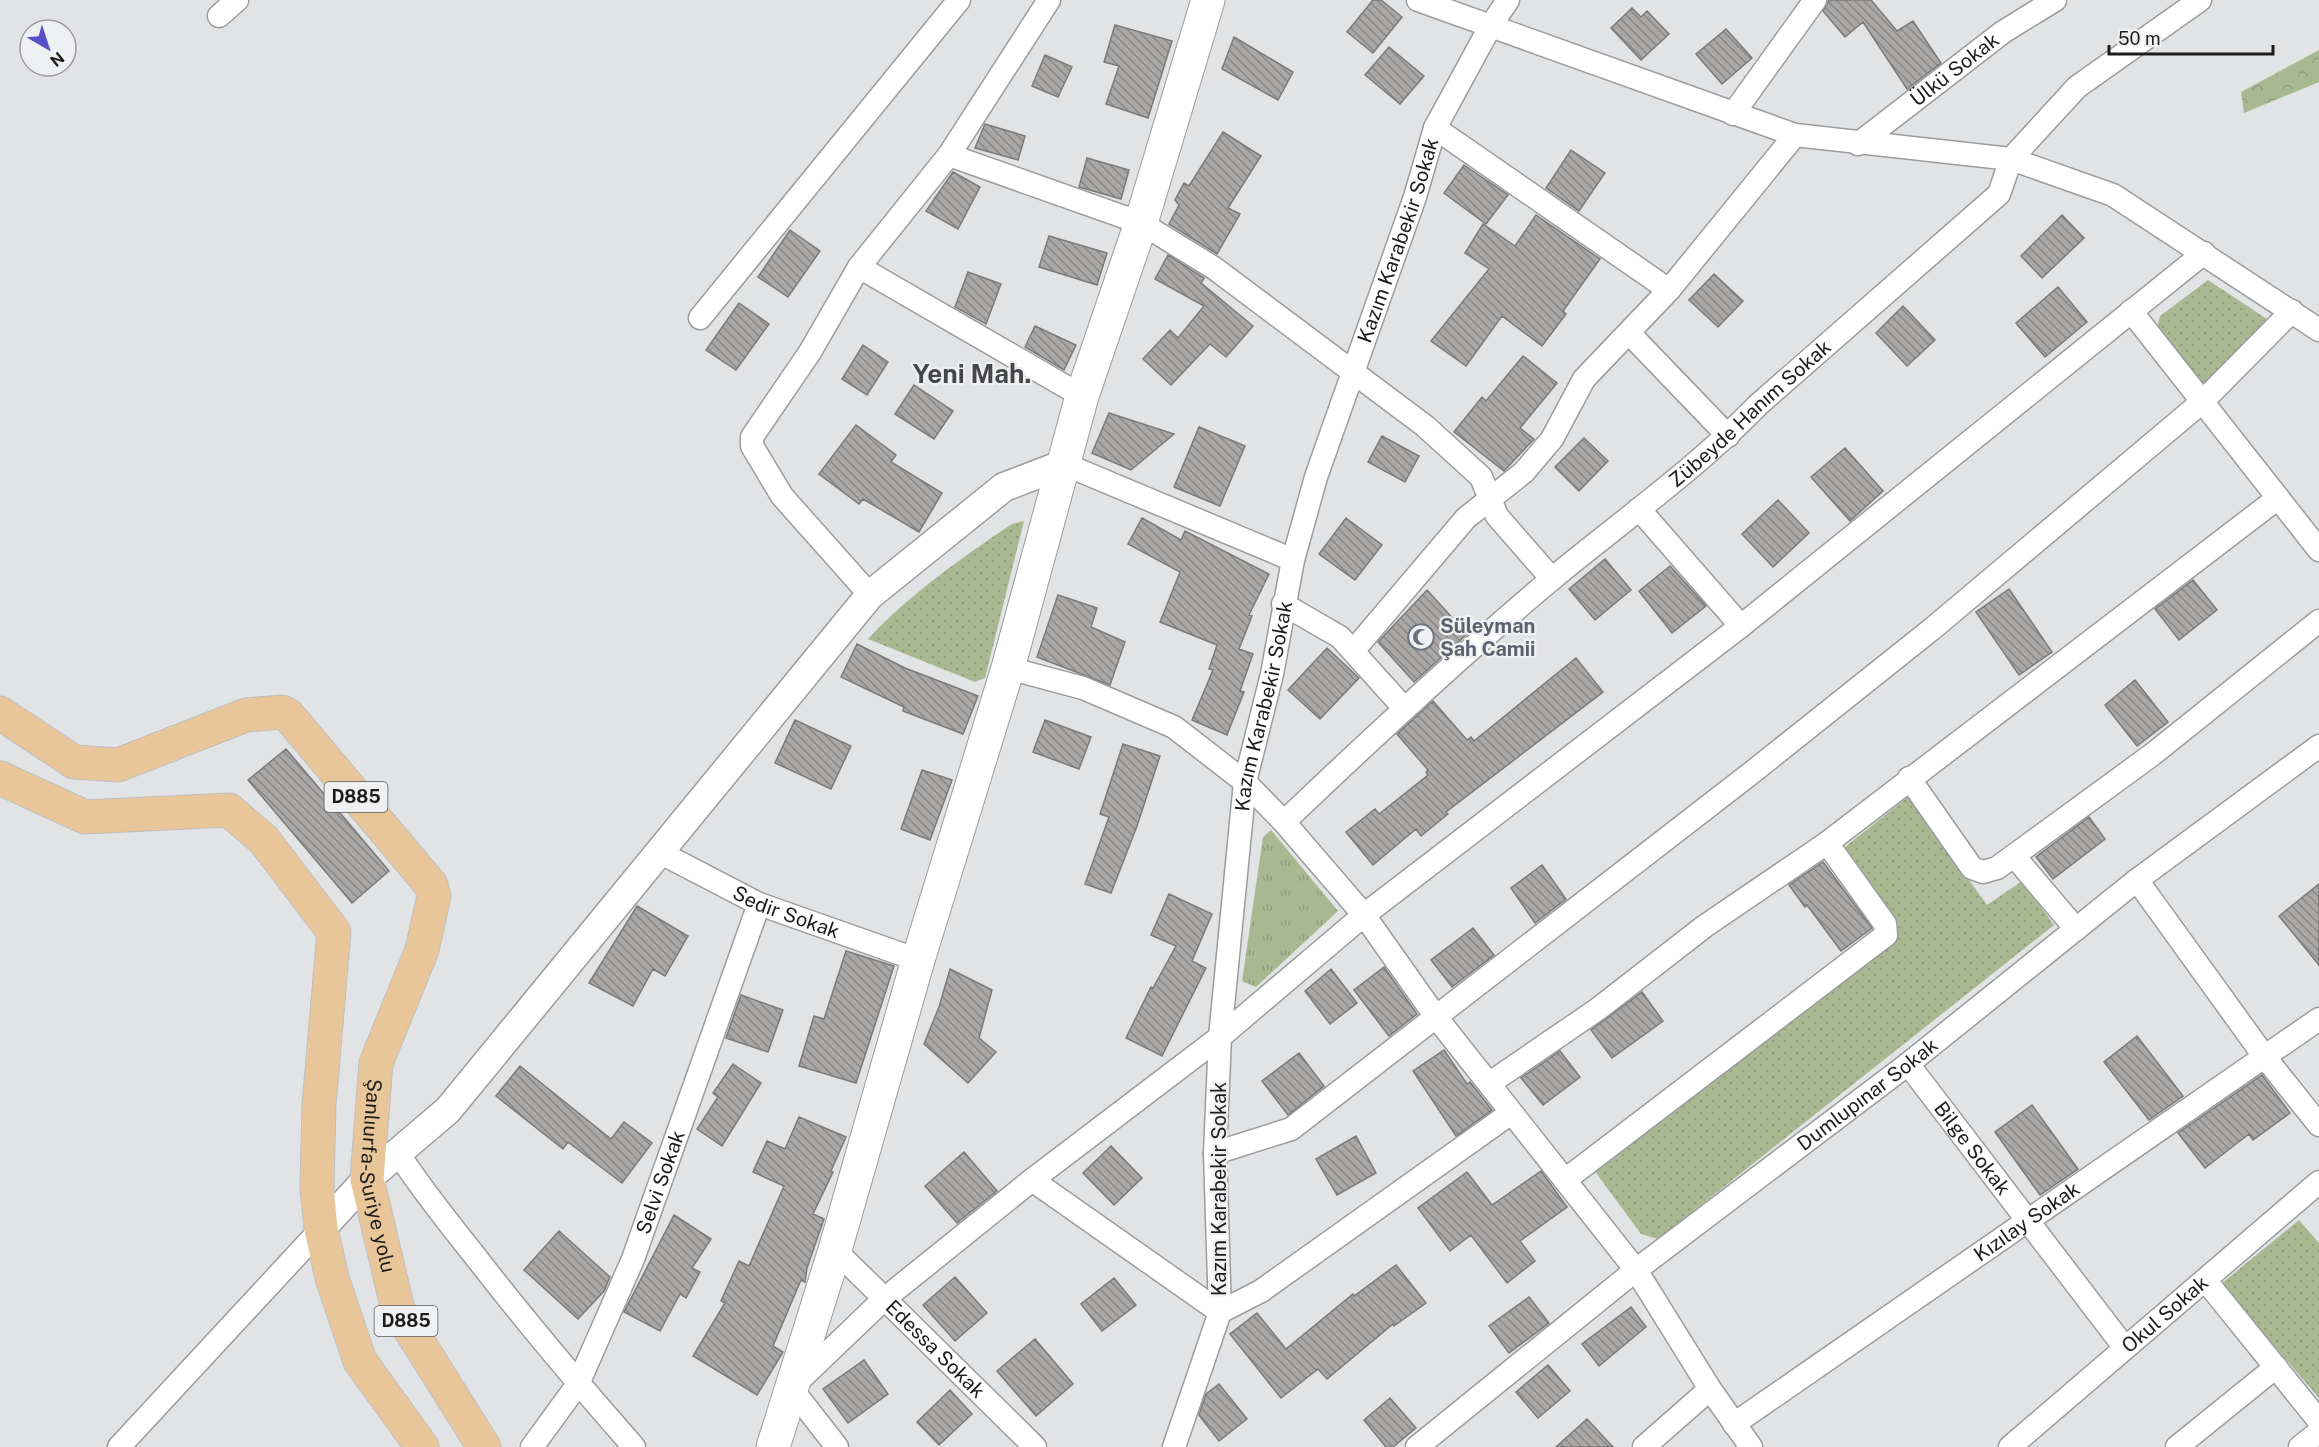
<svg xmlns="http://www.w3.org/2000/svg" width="2319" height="1447" font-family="'Public Sans',sans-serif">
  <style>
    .grass { fill: url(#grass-tufts) }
    .forest { fill: url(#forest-crowns) }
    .park { fill: url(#park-dots) }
    .building { fill: url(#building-back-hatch); stroke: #7c7a79; stroke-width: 1.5 }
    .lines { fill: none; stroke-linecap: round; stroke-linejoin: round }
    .minor-casing { stroke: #9b9c9e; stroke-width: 25 }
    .tertiary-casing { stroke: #9b9c9e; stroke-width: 31 }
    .secondary-casing { stroke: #9b9c9e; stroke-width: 35 }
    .primary-casing { stroke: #bfbfc0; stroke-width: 35 }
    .minor { stroke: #fff; stroke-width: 22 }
    .tertiary { stroke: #fff; stroke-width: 28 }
    .secondary { stroke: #fff; stroke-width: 33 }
    .primary { stroke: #e8c69a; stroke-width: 33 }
    .labels { text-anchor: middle; stroke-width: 4.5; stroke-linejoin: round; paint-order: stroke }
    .shield { fill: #eff0f2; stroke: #5b5c5d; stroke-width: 1.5 }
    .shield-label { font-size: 18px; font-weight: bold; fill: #1c1c1d }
    .street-label { font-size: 20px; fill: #1c1c1d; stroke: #eff0f2 }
    .worship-label { font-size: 20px; font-weight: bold; fill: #5b616d; stroke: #eff0f2; text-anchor: start }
    .district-label { font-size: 26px; font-weight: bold; fill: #454647; stroke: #eff0f2 }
  </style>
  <defs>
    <pattern id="grass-tufts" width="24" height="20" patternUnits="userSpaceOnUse" patternTransform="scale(1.5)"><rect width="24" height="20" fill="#a8b992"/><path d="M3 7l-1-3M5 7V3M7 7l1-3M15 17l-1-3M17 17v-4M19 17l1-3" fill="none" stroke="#909e7d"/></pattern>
    <pattern id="forest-crowns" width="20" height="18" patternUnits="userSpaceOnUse" patternTransform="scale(1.5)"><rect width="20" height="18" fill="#a8b992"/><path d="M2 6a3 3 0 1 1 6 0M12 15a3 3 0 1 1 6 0" fill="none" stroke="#909e7d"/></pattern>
    <pattern id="park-dots" width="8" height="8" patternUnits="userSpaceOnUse" patternTransform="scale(1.5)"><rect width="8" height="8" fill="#a8b992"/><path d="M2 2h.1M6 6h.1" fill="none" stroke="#909e7d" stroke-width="1.8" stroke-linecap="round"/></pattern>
    <pattern id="building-back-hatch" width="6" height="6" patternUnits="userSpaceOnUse" patternTransform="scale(1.5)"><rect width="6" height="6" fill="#a9a8a7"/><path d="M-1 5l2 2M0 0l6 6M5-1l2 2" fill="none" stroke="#898887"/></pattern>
  </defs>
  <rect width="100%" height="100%" fill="#e2e3e4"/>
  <path class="grass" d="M1271 830 1338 911 1256 987 1242 981 1263 837Z"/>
  <path class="forest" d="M2319 50V82L2244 113 2241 92Z"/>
  <path class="park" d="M2208 280 2270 321 2203 386 2157 327 2160 316Z
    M1024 521 985 678 975 682 868 639C911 593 960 559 1012 524Z
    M1909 796 1987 905 2022 881 2054 925 1658 1239 1641 1234 1594 1170 1896 940 1898 925 1845 847Z
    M2299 1220 2319 1243V1398L2221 1284Z"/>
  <path class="building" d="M1373 0H1381L1402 17 1373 53 1347 32Z
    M1871 0 1897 31 1913 21 1941 63 1907 89 1863 22 1845 37 1823 11 1829 0Z
    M1632 8 1641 17 1647 11 1669 34 1641 60 1611 28Z
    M1115 25 1172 41 1148 118 1106 104 1119 66 1104 62Z
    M1726 29 1752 58 1722 84 1696 54Z
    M1234 37 1293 72 1278 100 1222 69Z
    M1389 47 1424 76 1400 104 1365 75Z
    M1045 55 1072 67 1058 97 1032 86Z
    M985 124 1025 136 1018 160 975 148Z
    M1223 132 1261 156 1228 208 1240 214 1217 254 1169 224 1179 205 1175 200 1184 183 1189 186Z
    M1571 150 1605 173 1579 211 1546 188Z
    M1087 158 1129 170 1121 199 1079 187Z
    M1464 165 1508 195 1486 224 1444 193Z
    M953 172 980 187 958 229 926 211Z
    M1536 215 1600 259 1563 311 1566 314 1542 346 1502 316 1466 366 1431 341 1489 269 1465 253 1483 224 1515 246Z
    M2062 215 2084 238 2042 278 2021 256Z
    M790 230 820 251 788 297 758 277Z
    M1049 236 1107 253 1097 285 1039 267Z
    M1168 255 1204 278 1201 283 1253 326 1226 357 1210 344 1171 385 1143 359 1170 330 1178 338 1204 306 1155 279Z
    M968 272 1001 284 986 324 955 307Z
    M1714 274 1743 301 1718 327 1689 300Z
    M2058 287 2087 322 2045 357 2016 323Z
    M739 303 769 324 736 370 706 350Z
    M1903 306 1935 340 1907 366 1876 333Z
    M1035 326 1076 345 1064 370 1025 347Z
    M863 345 888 362 867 395 842 379Z
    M1523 356 1557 383 1520 428 1534 439 1504 471 1454 432 1482 397 1486 401Z
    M914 385 953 411 934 439 895 414Z
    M1109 413 1174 434 1131 470 1092 453Z
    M856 425 896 455 891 462 942 493 919 532 863 499 859 504 819 474Z
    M1199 427 1245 446 1220 506 1174 487Z
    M1382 436 1419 456 1405 482 1368 462Z
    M1584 438 1608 461 1579 491 1555 467Z
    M1845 448 1883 491 1850 521 1811 477Z
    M1778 500 1809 533 1773 567 1742 534Z
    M1142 518 1181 540 1185 531 1269 574 1249 615 1252 616 1239 649 1253 654 1240 691 1244 692 1227 735 1192 720 1213 670 1209 669 1217 645 1160 622 1180 572 1128 544Z
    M1346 518 1382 545 1355 580 1319 554Z
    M1605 559 1631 590 1595 620 1569 589Z
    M1670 566 1706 606 1672 633 1639 591Z
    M2193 580 2217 610 2179 640 2155 609Z
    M2009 589 2052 652 2019 675 1976 612Z
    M1427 590 1467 634 1414 682 1378 642Z
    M1058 595 1097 608 1091 627 1125 642 1110 685 1037 657Z
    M857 644 905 668 978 696 963 734 903 711 904 707 841 677Z
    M1327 648 1359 678 1320 719 1288 690Z
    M1576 658 1603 692 1446 812 1448 814 1421 836 1416 829 1373 865 1346 832 1375 809 1379 814 1428 775 1426 772 1428 770 1397 734 1433 701 1467 740 1471 737 1474 741Z
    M2135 680 2168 722 2137 746 2105 705Z
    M795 720 851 746 831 789 775 763Z
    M1045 720 1091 737 1079 769 1033 752Z
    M1123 744 1160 756 1137 826 1111 893 1085 884 1109 817 1100 814Z
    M286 749 389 871 352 903 248 780Z
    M922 770 952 780 930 840 901 829Z
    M2089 817 2105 839 2053 879 2036 857Z
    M1823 862 1872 928 1841 951 1807 905 1805 907 1789 885Z
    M1542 865 1566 899 1535 923 1511 888Z
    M2319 884V965L2279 916Z
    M1169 894 1212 914 1192 961 1206 968 1162 1056 1126 1038 1151 987 1153 988 1176 946 1151 935Z
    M637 906 688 936 665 976 653 969 633 1006 589 983Z
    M1473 928 1494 955 1452 987 1431 960Z
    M846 951 894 966 856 1083 799 1066 814 1016 824 1019Z
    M1384 967 1417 1014 1389 1036 1354 990Z
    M950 969 992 990 979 1038 996 1052 968 1083 924 1044 939 1007Z
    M1331 969 1357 1003 1330 1024 1305 991Z
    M1642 992 1663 1021 1612 1058 1591 1030Z
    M741 995 783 1010 768 1052 726 1038Z
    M2137 1036 2183 1096 2149 1120 2104 1062Z
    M1444 1050 1467 1084 1470 1082 1492 1110 1456 1136 1413 1071Z
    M1560 1051 1580 1077 1543 1105 1521 1078Z
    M1299 1053 1324 1086 1288 1115 1262 1081Z
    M733 1064 761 1083 722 1146 697 1129 718 1097 713 1093Z
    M520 1066 611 1139 624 1122 652 1143 622 1183 568 1142 563 1149 496 1096Z
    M2262 1075 2290 1113 2253 1140 2249 1134 2205 1168 2178 1133Z
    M2032 1105 2078 1169 2040 1195 1995 1132Z
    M799 1117 846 1137 831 1171 833 1172 813 1214 824 1219 807 1268 805 1282 801 1280 773 1346 783 1352 757 1395 693 1356 725 1303 721 1301 739 1261 749 1266 784 1186 753 1172 767 1141 785 1149Z
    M1356 1136 1376 1173 1337 1195 1316 1159Z
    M1111 1146 1142 1178 1114 1205 1083 1173Z
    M964 1152 997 1191 957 1223 925 1186Z
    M1541 1171 1567 1207 1520 1241 1535 1261 1507 1283 1471 1235 1450 1251 1418 1208 1467 1172 1492 1205Z
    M674 1215 711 1239 692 1268 700 1272 686 1298 680 1294 660 1331 624 1312Z
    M559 1231 610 1277 604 1291 578 1319 524 1270Z
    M1396 1265 1426 1303 1394 1326 1393 1324 1327 1379 1318 1369 1281 1398 1230 1334 1257 1313 1286 1349 1353 1294 1354 1296Z
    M955 1277 987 1313 955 1341 923 1305Z
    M1114 1278 1136 1305 1102 1331 1081 1304Z
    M1529 1297 1549 1323 1509 1353 1489 1326Z
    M1631 1307 1646 1327 1599 1366 1582 1344Z
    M1035 1339 1073 1384 1036 1416 997 1371Z
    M864 1360 888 1394 848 1423 823 1389Z
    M1548 1365 1570 1391 1538 1418 1516 1392Z
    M1219 1384 1247 1419 1219 1441 1199 1415 1206 1394Z
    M950 1390 972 1414 939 1445 917 1422Z
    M1390 1398 1416 1428 1393 1447H1386L1364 1420Z
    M1587 1419 1613 1447H1556Z"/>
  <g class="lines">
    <g class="minor-casing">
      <g id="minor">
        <path d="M1418 0 1795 135 2011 159 2113 195 2319 330"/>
        <path d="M219 16 237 0"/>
        <path d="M1733 114 1815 0"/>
        <path d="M1435 128 1669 290"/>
        <path id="s1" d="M1858 144 2003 32 2055 0"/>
        <path d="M949 155 1141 223 1214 268 1425 426 1481 477 1497 516 1552 579"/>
        <path d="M859 267 1082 396"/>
        <path d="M2131 311 2319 550"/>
        <path d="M700 318 959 0"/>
        <path d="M1629 333 1728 436"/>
        <path d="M1064 464 1293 560"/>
        <path d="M1639 509 1741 626"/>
        <path d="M870 595 782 496 752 446V437L810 352 859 267 949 155 1049 0"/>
        <path d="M1283 604 1340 637 1404 708"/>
        <path d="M1354 650 1466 518 1524 472 1552 439 1584 379 1669 290 1795 135"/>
        <path d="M1008 668 1083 688 1174 727 1245 782 1284 822 1364 915 1436 1017 1636 1270 1710 1389 1751 1447"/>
        <path d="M1909 778 1972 868 1983 872 1997 868 2153 754 2319 621"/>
        <path id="s2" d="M1284 822C1372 738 1460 656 1553 578 1622 521 1696 469 1758 405L1999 194 2011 159 2077 87 2200 0"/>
        <path id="s3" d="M659 852 759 904 918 960"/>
        <path d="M2014 856 2076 929"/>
        <path d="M2137 880 2264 1056 2319 1125"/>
        <path id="s4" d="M1908 1064 2125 1348"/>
        <path d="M1490 1083 1598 1009 1705 926 1827 843 2278 498"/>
        <path d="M398 1153C423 1192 453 1228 482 1265 531 1328 582 1388 634 1447"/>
        <path d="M1215 1153 1291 1129 1750 774 1932 629 2202 402 2292 311"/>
        <path d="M1032 1180 1220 1312 1261 1291 1511 1113"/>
        <path d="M1565 1180 1886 935 1885 924 1827 843"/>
        <path id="s5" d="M835 1250 1035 1447"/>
        <path d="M2206 1281 2319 1421"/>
        <path id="s6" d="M1734 1424 2319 1019"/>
        <path d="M119 1447 321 1229"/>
        <path id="s7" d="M532 1447 578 1384 633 1259 759 904"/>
        <path d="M837 1447 791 1388 883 1300 1032 1180 1220 1037 1364 915 1741 626 2204 253"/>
        <path id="s8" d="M1174 1447 1220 1312 1215 1153 1220 1037 1245 782 1272 674 1293 560 1316 477 1415 197 1435 128 1490 27 1508 0"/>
        <path id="s9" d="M1417 1447 1636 1270 1908 1064 2137 880 2319 746"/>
        <path d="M1644 1447 1710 1389"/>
        <path id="s10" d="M2010 1447 2319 1182"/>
        <path d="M2177 1447 2276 1367"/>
        <path d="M2300 1447 2319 1432"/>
      </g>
    </g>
    <g class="tertiary-casing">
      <path id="tertiary" d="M321 1229 367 1179 448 1110 870 595 1004 487 1064 464"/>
    </g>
    <g class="secondary-casing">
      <path id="secondary" d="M773 1447 835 1250 918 960 1008 668 1082 396 1141 223 1208 0"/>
    </g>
    <g class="primary-casing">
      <g id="primary">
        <path id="s11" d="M0 713 74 762 118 765 246 715 282 712 288 715 431 885 434 896 422 950 376 1063 367 1179 398 1310 484 1447"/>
        <path d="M0 778 85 817 229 810 264 840 334 932 319 1105 317 1187 321 1229 332 1278 360 1361 422 1447"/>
      </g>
    </g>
    <use href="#minor" class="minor"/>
    <use href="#tertiary" class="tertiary"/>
    <use href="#secondary" class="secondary"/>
    <use href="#primary" class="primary"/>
  </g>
  <defs>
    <g id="mosque-ring" transform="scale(1.35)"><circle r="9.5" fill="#eff0f2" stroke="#6b7280" stroke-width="1.5"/><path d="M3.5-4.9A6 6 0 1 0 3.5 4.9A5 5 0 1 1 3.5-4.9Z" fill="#6b7280"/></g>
  </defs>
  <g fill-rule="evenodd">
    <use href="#mosque-ring" x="1421" y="637"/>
  </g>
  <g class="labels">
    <g class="shield">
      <rect x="324.5" y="782" width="63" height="30" rx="4.5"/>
      <rect x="374.5" y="1306" width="63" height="30" rx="4.5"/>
    </g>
    <g class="shield-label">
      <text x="356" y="803">D885</text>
      <text x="406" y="1327">D885</text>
    </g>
    <g class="street-label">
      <text dy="7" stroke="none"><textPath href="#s1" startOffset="122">Ülkü Sokak</textPath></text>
      <text dy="7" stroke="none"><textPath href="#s8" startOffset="1238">Kazım Karabekir Sokak</textPath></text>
      <text dy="7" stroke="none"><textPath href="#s2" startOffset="620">Zübeyde Hanım Sokak</textPath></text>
      <text dy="7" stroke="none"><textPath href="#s8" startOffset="752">Kazım Karabekir Sokak</textPath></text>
      <text dy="7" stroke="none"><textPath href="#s3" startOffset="141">Sedir Sokak</textPath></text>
      <text dy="7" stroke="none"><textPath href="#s9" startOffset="572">Dumlupınar Sokak</textPath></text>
      <text dy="7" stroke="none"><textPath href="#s4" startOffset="106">Bilge Sokak</textPath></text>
      <text dy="7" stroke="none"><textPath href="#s11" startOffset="838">Şanlıurfa-Suriye yolu</textPath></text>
      <text dy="7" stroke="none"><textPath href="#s7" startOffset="296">Selvi Sokak</textPath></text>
      <text transform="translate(1219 1189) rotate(-90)" y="7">Kazım Karabekir Sokak</text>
      <text dy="7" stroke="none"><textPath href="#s6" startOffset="356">Kızılay Sokak</textPath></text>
      <text dy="7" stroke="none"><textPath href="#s10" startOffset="204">Okul Sokak</textPath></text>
      <text dy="7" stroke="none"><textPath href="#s5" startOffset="141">Edessa Sokak</textPath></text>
    </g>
    <g class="worship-label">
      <text x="1440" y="633">Süleyman<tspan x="1440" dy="23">Şah Camii</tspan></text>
    </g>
    <g class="district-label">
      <text x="972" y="383">Yeni Mah.</text>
    </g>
  </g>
  <g transform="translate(48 48) rotate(141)"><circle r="28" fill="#eff0f2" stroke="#9b9b9d" stroke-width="1.5"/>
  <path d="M0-4.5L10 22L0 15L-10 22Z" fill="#5751c9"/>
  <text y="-9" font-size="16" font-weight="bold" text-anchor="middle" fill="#1c1c1d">N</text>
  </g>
  <path d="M2109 45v9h164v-9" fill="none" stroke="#1c1c1d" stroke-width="3"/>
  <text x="2118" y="45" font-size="18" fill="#1c1c1d" stroke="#eff0f2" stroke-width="4.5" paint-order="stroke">50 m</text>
</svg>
